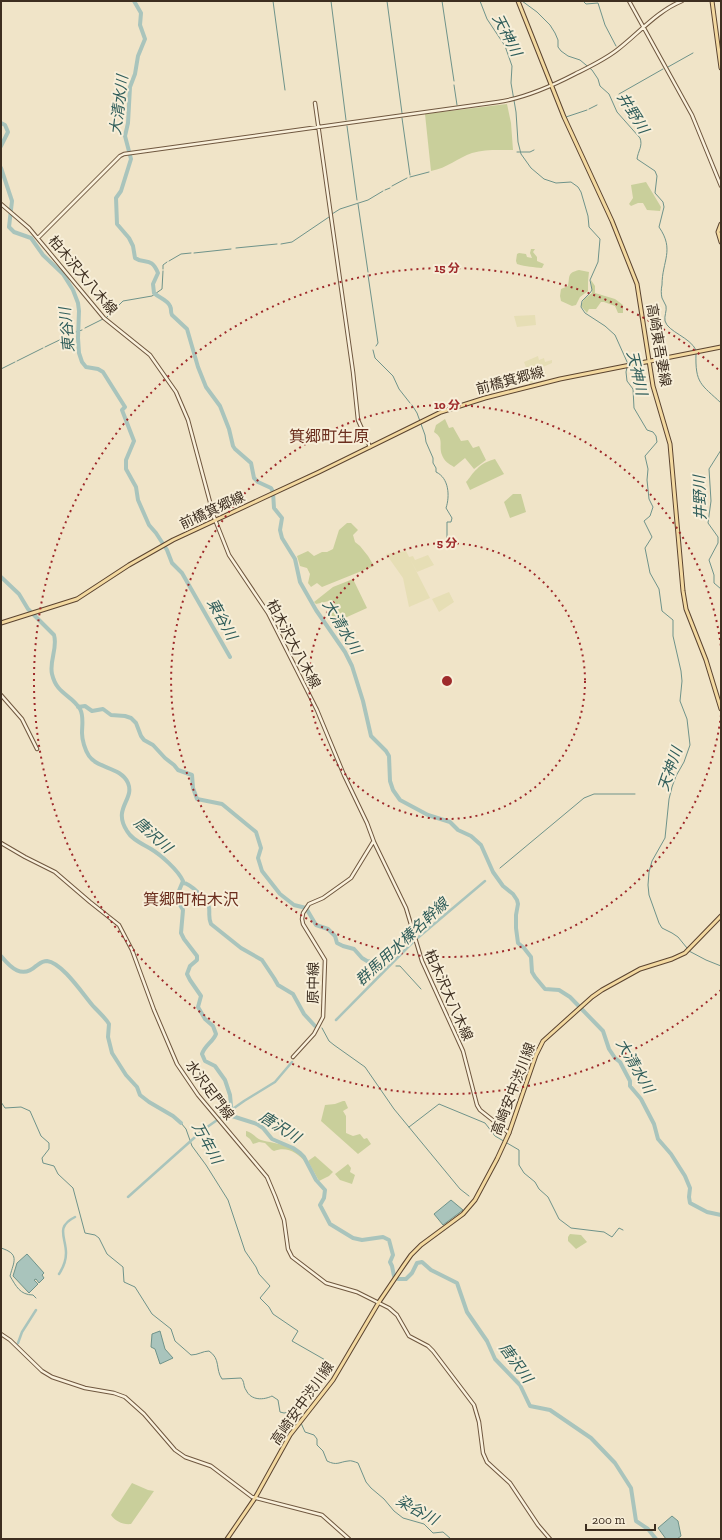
<svg xmlns="http://www.w3.org/2000/svg" width="722" height="1540" font-family="'Zilla Slab','Noto Sans JP',serif">
  <style>
    .farmland { fill: #e6deb5 }
    .green { fill: #c9cf9b }
    .water { fill: #a9c4bc; stroke: #6f938a }
    .lines { fill: none; stroke-linecap: round; stroke-linejoin: round }
    .stream { stroke: #6f938a; stroke-width: 1 }
    .canal { stroke: #a9c4bc; stroke-width: 2.5 }
    .river { stroke: #a9c4bc; stroke-width: 4 }
    .secondary-casing { stroke: #6f573f; stroke-width: 4.5 }
    .primary-casing { stroke: #5b4430; stroke-width: 5 }
    .secondary { stroke: #faf1dc; stroke-width: 2.5 }
    .primary { stroke: #f3d9a0; stroke-width: 3 }
    .ring { fill: none; stroke: #9e2a2b; stroke-width: 2; stroke-dasharray: 2 4 }
    .labels { text-anchor: middle; stroke-width: 4; stroke-linejoin: round; paint-order: stroke }
    .street-label { font-size: 14px; fill: #3d2e20; stroke: #f7eed8 }
    .water-label { font-size: 15px; font-style: italic; fill: #2f5d5a; stroke: #f7eed8 }
    .quarter-label { font-size: 16px; fill: #6b2e1e; stroke: #f7eed8 }
    .centre { fill: #9e2a2b; stroke: #f7eed8; stroke-width: 2 }
    .ring-label { font-size: 12px; text-anchor: middle; font-weight: bold; fill: #9e2a2b; stroke: #f7eed8; stroke-width: 4; stroke-linejoin: round; paint-order: stroke }
  </style>
  <rect width="100%" height="100%" fill="#f0e4c8"/>
  <path class="farmland" d="M535 315 536 325 517 327 514 316Z
    M538 356 539 360 544 358 545 362 552 360V363L543 367 546 373 534 380 535 382 529 384 528 378 524 377 517 378 515 374 527 370 524 362Z
    M406 551 430 598 409 607 403 578 386 554Z
    M428 555 434 565 417 572 409 557 413 556 415 560Z
    M449 592 454 602 439 612 432 599Z"/>
  <path class="green" d="M507 104 511 123 513 150C499 150 485 149 472 153 458 158 447 168 431 171L425 114Z
    M646 182 661 207 660 211 647 210 643 203H638L631 206 629 204 633 198 631 185Z
    M531 249H535L533 252 537 257V261L544 264 542 268C534 267 526 267 517 264L516 261 517 254 519 253 526 254 527 257 532 258 530 253Z
    M579 270 589 272 588 281V291L580 297 576 305 572 306 561 301 560 296 561 289 568 286C570 276 567 273 579 270Z
    M591 280 595 286V293L615 299 623 305V313H618L615 306 604 302H601L596 309H589L587 313 581 306 584 299 592 293Z
    M445 419 449 428 453 427 461 441 468 440 473 448 479 446 486 460 474 469 465 458 454 467C449 464 444 461 442 455 438 445 445 439 434 432L436 425Z
    M495 459 504 474 470 490 466 482C470 478 472 473 477 469 482 463 489 461 495 459Z
    M513 494H521L526 512 510 518 504 502Z
    M347 523H351L358 530 353 535 355 542 360 546 368 556 374 566 322 587 317 583 311 587 308 583 310 574 307 568 300 566 297 556 308 551 314 556 322 552H327L333 549 339 530Z
    M353 579 367 608 336 622 331 616 332 605 329 601 316 604 314 602 333 587Z
    M343 1101H345L348 1108 343 1111 346 1116V1133L353 1136 360 1134 364 1139 367 1138 371 1144 358 1154 321 1121 325 1105 335 1104Z
    M246 1131C254 1133 254 1137 261 1140 275 1144 301 1145 306 1163 298 1153 287 1146 274 1151L272 1150 265 1143 259 1142 253 1144 250 1139 246 1136Z
    M315 1156 333 1172 329 1176 319 1181 308 1161Z
    M348 1164 351 1168 350 1172 355 1175 352 1184 340 1180 335 1174Z
    M570 1234 581 1235 587 1242 576 1249 568 1241V1237Z
    M132 1483 148 1490 154 1491 131 1524C123 1525 115 1521 111 1515Z"/>
  <path class="water" d="M451 1200 463 1210 443 1225 434 1214Z
    M27 1254 44 1273 42 1275 44 1278 39 1283 36 1279 34 1280 38 1284 29 1293 13 1276 17 1263Z
    M160 1331 165 1349 173 1358 160 1364 155 1349 151 1347 152 1334Z
    M672 1516 678 1521 681 1536 677 1539H666L658 1528Z"/>
  <g class="lines">
    <path class="stream" d="M273 1 285 90
      M331 1 346 120
      M387 1 402 113
      M442 1 454 81
      M480 1 487 19 505 46 512 66 511 83 516 112 518 142 521 154 531 168 544 179 556 183 571 182 578 187 581 192 588 216 589 227 600 239 598 262 590 280 592 290 590 293 582 301 581 307 585 313 605 326 615 335 628 364
      M522 1 537 12 550 25 555 33 558 40V47L561 51 568 56 580 60 592 70 598 79 600 86 609 94 617 112 640 138C643 146 638 151 637 159L655 171 657 176 655 193 663 202 664 207 659 227C675 250 662 261 662 285 661 289 661 294 662 298 663 301 665 303 666 306 667 311 664 316 665 321 668 332 690 337 696 350
      M583 1 586 4 598 3 605 25 616 46
      M668 67 693 53
      M454 85 457 105
      M619 94 663 69
      M589 109 597 105
      M566 117 587 110
      M402 118 410 175
      M347 126 357 200
      M517 152H530L534 150
      M410 177 429 172
      M392 186 407 178
      M385 190 390 188
      M358 204 368 272
      M332 214 340 209 368 200 383 191
      M281 244 292 242 329 217
      M236 248 277 244
      M194 253 231 249
      M169 261 181 254 191 253
      M163 269V265L167 262
      M368 275 378 343 376 346
      M106 318 123 301 152 296 162 289 163 271
      M85 328 103 319
      M76 332 82 330
      M45 347 74 333
      M373 350 375 358 393 376 399 389 410 403
      M696 353C695 384 701 384 721 403
      M17 361 43 348
      M627 367 626 372 627 381 633 389 634 408 647 430 653 432 656 436 657 442 645 456 648 469 647 480 649 499 653 507 650 516 644 521 652 537 645 548 650 573 659 589 662 611 673 620V636L681 671 682 681 680 701 687 719 690 745 684 762 676 776 672 787 669 799 665 838 652 861 649 872 648 885 649 895 659 923 662 928 672 933 678 937 687 948
      M1 369 15 362
      M412 405 417 413 425 435 426 442 433 458V463L436 468V472C449 478 450 496 446 508L452 518 451 522H447V544
      M721 450 709 469 711 501 708 523 718 537V543L709 560 714 575V583L721 589
      M500 868 584 798 594 794H635
      M689 951 706 960 721 966
      M396 966H400L421 989
      M322 1028 329 1041 334 1045 365 1067 394 1109 460 1189 469 1196
      M1 1102 5 1108 21 1107 30 1111 41 1136 49 1143V1149L42 1158 43 1163 54 1166 58 1174 73 1188 85 1233 95 1235 99 1238 107 1254 123 1267 124 1282 135 1287 152 1314 171 1329 175 1341 191 1355C198 1355 203 1351 209 1351 221 1359 215 1369 222 1379L241 1378C245 1382 243 1386 246 1390 251 1401 264 1400 272 1396L278 1400 280 1412 284 1413 291 1412 299 1421
      M181 1123 186 1129 192 1146 206 1165 228 1200 245 1251 256 1267 259 1274 270 1286 260 1298 269 1307 273 1314 298 1331 292 1341 327 1361 330 1366
      M409 1127 439 1104 485 1123 495 1136 519 1150V1165L524 1173 535 1182 539 1189 548 1197 559 1219 571 1228 604 1232 612 1237 619 1228 623 1230
      M1 1248C20 1254 14 1261 10 1276 16 1286 20 1295 33 1295L36 1298
      M301 1423 305 1432 314 1435 317 1439V1445L323 1451 327 1461C337 1466 339 1462 348 1461 351 1460 355 1462 358 1463L366 1482 371 1488 384 1499 394 1511 403 1518 424 1524 433 1533 443 1532 451 1539"/>
    <path class="canal" d="M336 1020 414 941 485 881
      M128 1197 203 1130 244 1101 275 1082 292 1062
      M59 1274C63 1268 66 1261 66 1253 66 1237 55 1227 75 1217
      M18 1343 22 1332 36 1310"/>
    <path class="river" d="M134 1 141 13 140 25 145 39 138 56 135 74 130 87 128 123 125 136 131 159 121 191 116 198 117 224 129 238 133 246 135 258C145 265 151 256 158 273L153 284 154 293C159 298 167 299 170 306 172 310 170 311 172 315L187 329 198 367 206 387 220 406 229 429 233 446 235 449 251 463 254 478 258 482 271 488 273 492 274 508 282 518 280 530 282 538 295 559 300 582 316 610 345 652 352 666 363 701 371 736 386 751 389 756 390 781 393 790 400 800 428 815 450 822 458 830 471 836 481 845 493 872 503 886 513 894 517 900 518 904 516 915V928L518 943 524 948 531 957 532 972 535 977 545 989 559 990 570 997 603 1031 609 1049 615 1058 620 1062 630 1081V1086L641 1099 654 1124 658 1139 671 1154 685 1176 690 1188 689 1197 690 1203 707 1212 721 1215
      M1 123 5 125 8 132 1 146
      M1 168 12 201 9 227 14 232 31 238 43 255 63 274 73 290 78 303 79 311 78 338 79 353 82 362 86 367 98 369 103 372 125 407 122 410 134 441 126 460V469L136 487 138 500 149 525 156 533 167 550 172 563 182 573 230 657
      M1 577 19 594 28 609 54 635C58 648 49 661 52 674 57 695 71 694 80 709 84 716 82 725 82 733 82 740 85 750 89 756 98 769 121 767 128 783 135 800 112 808 127 831 132 840 143 844 151 849 161 855 178 870 183 881L176 898 183 910 181 933 184 939 197 956V960L190 966 187 974 190 980 201 996 198 1007 205 1019 213 1026 216 1034C213 1042 205 1045 202 1054L205 1061 215 1066 225 1080 230 1095 232 1116 257 1124 263 1128 272 1139 293 1148 300 1153 304 1157 316 1180 325 1190 324 1198 320 1205 330 1224 353 1238 362 1240 383 1237 389 1240 393 1255 390 1262 392 1266 394 1276 398 1279H406L412 1273 417 1263 422 1262 431 1270 457 1283 467 1312 487 1341 495 1359 520 1385 530 1406 550 1410 591 1438 615 1463 631 1488 636 1521 648 1529 656 1539
      M78 707 85 706 92 711 103 709 111 715 125 716 131 718 136 723 141 736 144 740 153 745 165 758 174 765 178 770 192 775 193 788 197 799 222 804 256 832 261 848 258 858 262 871 280 894 294 905 306 908 316 925 328 929 335 936 337 943 343 946 354 949 362 958 367 961 384 963
      M183 883C190 883 207 900 209 907 210 913 208 918 211 924L241 948 262 960 274 978 278 985 293 994 304 1014 315 1026
      M1 956C11 968 22 979 36 966 39 964 42 961 47 961 63 963 84 996 94 1007 99 1012 103 1016 107 1021L109 1024 108 1037 112 1053 126 1075 137 1087 140 1095 149 1102 173 1116 181 1123"/>
    <g class="secondary-casing">
      <path id="secondary" d="M629 1 692 115 721 186
        M315 103 353 372 358 420 370 447
        M1 204 29 228 104 318 150 355 176 392 188 420 214 517 229 555 268 613 317 710 344 775 367 823 374 842 406 908 422 961 463 1051 477 1105 480 1110 509 1133
        M38 238 120 156 124 154 498 102C525 98 550 87 575 74 589 67 604 60 617 50 638 34 657 11 682 1
        M1 695 22 719 37 749
        M1 843 25 857 55 872 90 902 119 925 132 950 154 1010 177 1064 198 1095 267 1177 275 1196 284 1220 288 1249 292 1257 326 1283 357 1292 389 1308 397 1315 409 1336 428 1346 433 1351 474 1405 479 1422 483 1453 487 1462 510 1483 538 1525 550 1539
        M293 1057 314 1034 323 1017 325 960 303 924 302 919 303 913 309 904 323 898 351 878 373 842
        M1 1334 10 1340 42 1371 52 1377 85 1388 114 1393 125 1397 144 1414 175 1450 185 1457 211 1466 252 1497 322 1515 349 1539"/>
    </g>
    <g class="primary-casing">
      <path id="primary" d="M518 1 564 117 612 221 637 284 653 386 670 444 683 591 686 609 706 660 721 709
        M712 1 721 68
        M721 224 718 232 721 242
        M1 623 77 599 129 565 173 540 319 472 441 412 485 398 560 379 721 347
        M227 1539 255 1498 290 1435 333 1380 379 1302 404 1265 411 1255 421 1245 463 1214 475 1200 497 1159 509 1133 536 1055 543 1041 592 997 602 990 640 969 672 959 685 953 721 916"/>
    </g>
    <use href="#secondary" class="secondary"/>
    <use href="#primary" class="primary"/>
  </g>
  <g class="ring">
    <circle cx="447" cy="681" r="138"/>
    <path d="M721 715A276 276 0 1 1 721 647"/>
    <path d="M721 990A413 413 0 1 1 721 372"/>
  </g>
  <g class="labels">
    <g class="street-label">
      <text transform="translate(83 275) rotate(50)" y="5">柏木沢大八木線</text>
      <text transform="translate(659 345) rotate(80)" y="5">高崎東吾妻線</text>
      <text transform="translate(510 380) rotate(-15)" y="5">前橋箕郷線</text>
      <text transform="translate(212 510) rotate(-25)" y="5">前橋箕郷線</text>
      <text transform="translate(294 644) rotate(62)" y="5">柏木沢大八木線</text>
      <text transform="translate(313 983) rotate(-89)" y="5">原中線</text>
      <text transform="translate(449 995) rotate(66)" y="5">柏木沢大八木線</text>
      <text transform="translate(513 1089) rotate(-69)" y="5">高崎安中渋川線</text>
      <text transform="translate(210 1090) rotate(53)" y="5">水沢足門線</text>
      <text transform="translate(302 1403) rotate(-55)" y="5">高崎安中渋川線</text>
    </g>
    <g class="water-label">
      <text transform="translate(507 35) rotate(63)" y="5">天神川</text>
      <text transform="translate(119 105) rotate(-83)" y="5">大清水川</text>
      <text transform="translate(633 113) rotate(58)" y="5">井野川</text>
      <text transform="translate(67 330) rotate(-95)" y="5">東谷川</text>
      <text transform="translate(637 373) rotate(77)" y="5">天神川</text>
      <text transform="translate(700 498) rotate(-92)" y="5">井野川</text>
      <text transform="translate(222 619) rotate(61)" y="5">東谷川</text>
      <text transform="translate(342 627) rotate(59)" y="5">大清水川</text>
      <text transform="translate(670 769) rotate(-71)" y="5">天神川</text>
      <text transform="translate(153 835) rotate(42)" y="5">唐沢川</text>
      <text transform="translate(402 942) rotate(-43)" y="5">群馬用水榛名幹線</text>
      <text transform="translate(635 1066) rotate(60)" y="5">大清水川</text>
      <text transform="translate(280 1127) rotate(32)" y="5">唐沢川</text>
      <text transform="translate(207 1143) rotate(61)" y="5">万年川</text>
      <text transform="translate(516 1363) rotate(54)" y="5">唐沢川</text>
      <text transform="translate(417 1510) rotate(29)" y="5">染谷川</text>
    </g>
    <g class="quarter-label">
      <text x="329" y="442">箕郷町生原</text>
      <text x="191" y="905">箕郷町柏木沢</text>
    </g>
  </g>
  <circle cx="447" cy="681" r="6" class="centre"/>
  <g class="ring-label">
    <text x="447" y="272">15 分</text>
    <text x="447" y="409">10 分</text>
    <text x="447" y="547">5 分</text>
  </g>
  <rect width="722" height="1540" fill="none" stroke="#3d2e20" stroke-width="4"/>
  <path d="M586 1524v6h69v-6" fill="none" stroke="#3d2e20" stroke-width="2"/>
  <text x="592" y="1524" font-size="12" fill="#3d2e20" stroke="#f7eed8" stroke-width="3" paint-order="stroke">200 m</text>
</svg>
